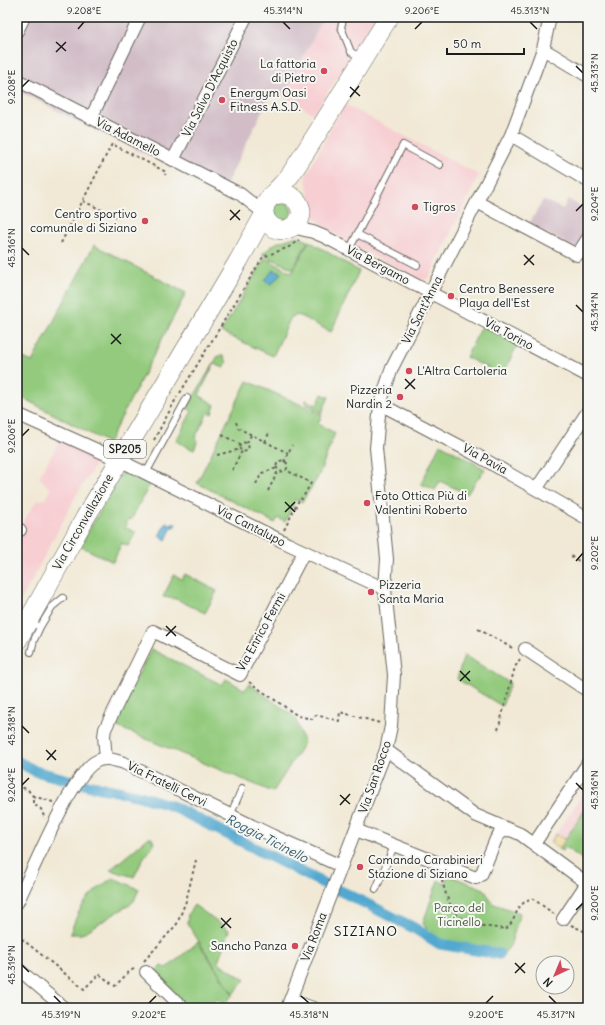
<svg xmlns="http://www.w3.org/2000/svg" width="605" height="1025" font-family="Delius,sans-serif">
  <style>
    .built { fill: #f7cfd3 }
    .industrial { fill: #d2bdc7 }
    .green { fill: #93ca7d; stroke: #58734c }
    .sand { fill: #eeda9e; stroke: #857b5d }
    .water { fill: #52a8cf; stroke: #376276 }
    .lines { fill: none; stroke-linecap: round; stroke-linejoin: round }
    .canal { stroke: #52a8cf; stroke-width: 11 }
    .lane-casing { stroke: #67645d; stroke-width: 8 }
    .street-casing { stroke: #67645d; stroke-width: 14 }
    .primary-casing { stroke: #67645d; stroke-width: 20 }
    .path { stroke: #67645d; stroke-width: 2; stroke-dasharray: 3 3; stroke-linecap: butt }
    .lane { stroke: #fff; stroke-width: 6 }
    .street { stroke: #fff; stroke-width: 12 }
    .primary { stroke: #fff; stroke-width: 19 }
    .ticks { fill: none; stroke: #1c1c1c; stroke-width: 1.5 }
    .poi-dot { fill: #d1495b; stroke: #f6f6f2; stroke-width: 1.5 }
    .labels { text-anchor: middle; stroke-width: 4; stroke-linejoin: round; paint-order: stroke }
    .shield { fill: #f6f6f2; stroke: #5d5d5c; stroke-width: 1 }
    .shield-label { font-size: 11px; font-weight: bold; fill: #1c1c1c }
    .poi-label { font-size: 12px; fill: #1c1c1c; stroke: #f6f6f2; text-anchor: start }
    .street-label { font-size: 12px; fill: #1c1c1c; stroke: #f6f6f2 }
    .park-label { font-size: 12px; fill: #46593e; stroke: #f6f6f2 }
    .water-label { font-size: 13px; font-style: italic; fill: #345b6d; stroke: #f6f6f2 }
    .quarter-label { font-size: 14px; letter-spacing: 1px; fill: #1c1c1c; stroke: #f6f6f2 }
    .neatline { fill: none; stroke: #1c1c1c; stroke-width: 1.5 }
    .ticks-label { font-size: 10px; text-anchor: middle; fill: #1c1c1c }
  </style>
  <rect width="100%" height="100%" fill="#f6f6f2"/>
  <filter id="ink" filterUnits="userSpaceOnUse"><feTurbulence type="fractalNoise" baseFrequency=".025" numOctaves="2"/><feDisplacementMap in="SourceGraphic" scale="8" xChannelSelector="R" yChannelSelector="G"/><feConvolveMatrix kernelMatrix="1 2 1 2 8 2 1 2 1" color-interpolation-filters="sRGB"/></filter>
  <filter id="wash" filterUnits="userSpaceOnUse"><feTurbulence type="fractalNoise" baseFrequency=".012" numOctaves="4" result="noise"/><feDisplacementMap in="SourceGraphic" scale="16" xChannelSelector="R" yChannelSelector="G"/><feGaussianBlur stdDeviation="0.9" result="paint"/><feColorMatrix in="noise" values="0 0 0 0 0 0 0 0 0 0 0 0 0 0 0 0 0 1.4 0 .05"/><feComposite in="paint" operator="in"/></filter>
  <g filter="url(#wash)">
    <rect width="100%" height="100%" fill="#f1e9d5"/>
    <path class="built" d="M324 17H375L314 114 283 97Z
      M344 104 479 175 429 277 423 281 353 245 324 227 311 213 306 176Z
      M66 438 102 454 77 494 17 608V583L19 579 17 578V532L36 501 45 499 50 489 39 477 60 440Z
      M588 787V863L565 847 562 851 550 842Z"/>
    <path class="industrial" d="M17 17H324L283 97 272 91 223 191 86 126 17 90Z
      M568 199 588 211V231L577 249 529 224 543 200 563 209Z"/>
    <path class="green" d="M288 203 292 211C290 220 284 221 276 220L271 208 273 204Z
      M297 236 308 241 293 269 262 254 276 243Z
      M309 241 359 271 331 332 298 315 291 317 273 356 221 332 265 258 292 273Z
      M94 245 186 293 108 443 17 395V355L32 362Z
      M482 326 518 344 502 375 466 357Z
      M218 356H223L227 362 224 368 214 364 199 395 215 405 212 414 208 412 195 438 198 440 194 450 176 441 192 411 187 408Z
      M247 381 322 414 318 424 335 433 318 477 302 502 296 499 285 522 278 518 275 523 197 483Z
      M322 394 329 397 322 412 305 404 306 400 317 405Z
      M440 444 485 469 467 494 440 481 435 490 421 484Z
      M123 471H131L152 480 131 520 129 519 125 527 136 533 128 546 122 543 113 562 80 546Z
      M185 574 217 591 205 613 176 599 163 597 174 575 182 579Z
      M151 649 222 685 226 679 245 690 249 684 295 717 304 743 273 792 113 725Z
      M464 655 510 683 502 706 457 679Z
      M588 805V863L565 847 562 851 559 849Z
      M148 838H152L154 844 144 857 134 877 110 870Z
      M448 875 484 889 491 901 494 904 520 913 510 946 505 952C476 948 438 952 423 923L438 880 445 884Z
      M113 878 139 889 134 901 129 905 82 934H70C80 905 87 895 113 878Z
      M194 905 229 930 218 962 245 980 233 994 187 923 188 914Z
      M198 942 233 995 223 1005 217 999 208 1008H184L156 971 161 966 167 968Z"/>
    <path class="sand" d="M556 834 565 840 559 849 550 842Z"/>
    <path class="water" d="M273 270 281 273 272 284 267 283 265 280Z
      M166 522 172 525 173 523 176 524 174 527H172L166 540 159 536Z"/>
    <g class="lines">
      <path class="canal" d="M17 761 35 771 87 785 137 795 172 806 323 883 347 894 414 928 440 944 499 954"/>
    </g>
  </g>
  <g filter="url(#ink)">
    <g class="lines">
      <g class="lane-casing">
        <path id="lane" d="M344 17 341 27 351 52 362 58
          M357 234 417 265
          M349 250 403 145 440 165
          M146 473 187 398
          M31 622 40 627 34 640 31 652
          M40 627 52 607 63 598
          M230 816 242 788
          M376 889 394 846"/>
      </g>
      <g class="street-casing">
        <path id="street" d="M17 31 24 17
          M543 49 588 76
          M17 80 240 194 264 213
          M91 118 140 17
          M511 135 588 181
          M173 160 246 17
          M477 202 577 255 588 238
          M292 227 313 232 325 237 588 376
          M380 404 473 453 588 519
          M17 414 119 460 288 544 385 589
          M537 488 588 411
          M17 528 20 530
          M525 649 588 691
          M386 750 475 815 520 834 588 884
          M106 759 104 736 105 729 153 631 240 675 304 552
          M356 830 476 878 481 875 496 839 500 833 508 830
          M534 844 588 763
          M17 903C31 875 71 776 95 762 104 756 114 760 124 763L273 836 341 866
          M563 919 587 883
          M17 968 64 1008
          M146 972 183 1008
          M290 1000 313 1008
          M287 1008 386 750 391 726 394 675 385 589 387 559 376 448 380 404 392 368 511 135 543 49 550 17"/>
      </g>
      <g class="primary-casing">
        <path id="primary" d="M275 195C298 188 312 218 290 228 276 235 260 221 265 206 267 198 285 183 291 174 325 123 356 69 389 17
          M17 641 85 518 239 260 264 215"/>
      </g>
      <path class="path" d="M83 201 116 217
        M61 243 112 144 166 172 165 175
        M180 393 263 257 289 247 299 240
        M236 422 238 428 288 453
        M222 435 240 444
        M154 440 177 397
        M265 442 269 433
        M239.5 447a4.5 4.5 0 1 1 9 0a4.5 4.5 0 1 1-9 0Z
        M247 443 251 435
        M217 455 240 449
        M276.5 466a5.5 5.5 0 1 1 11 0a5.5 5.5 0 1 1-11 0Z
        M284 462 292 445
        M232 470 242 451
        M256 484 262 473 277 468
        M268 491 278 471
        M284 530 300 498 302 499 311 483 286 470
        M571 556 588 567
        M478 629 514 649
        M249 682 298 716 312 719 316 715 339 721 340 712 380 723
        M498 730 515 667 520 659
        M17 785 28 790 33 796V804L41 809 45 819
        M33 796 53 802
        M442 880C453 924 464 924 506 929 519 917 513 906 532 898L554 914
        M571 925 588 933
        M17 935 84 989 99 974 115 986 130 971 136 968
        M144 961 177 924 186 901 196 860"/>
      <use href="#lane" class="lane"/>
      <use href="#street" class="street"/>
      <use href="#primary" class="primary"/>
    </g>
  </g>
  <path class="ticks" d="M283 22 290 29M530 22 537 29M78 29 84 22M415 29 422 22M56 42 66 51M56 52 66 42M576 66 583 73M22 87 29 80M350 87 360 96M350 97 359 86M230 210 240 220M576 211 583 204M230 220 240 210M22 248 29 255M524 255 534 265M524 265 534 255M576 305 583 312M111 334 121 344M111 344 121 334M405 379 415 389M405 389 415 379M22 436 29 429M285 502 295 512M285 512 295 502M576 561 583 553M166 626 176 636M166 636 176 626M460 671 470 681M460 681 470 671M22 726 29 733M46 750 56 760M47 760 56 750M576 783 583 790M22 785 29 778M340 795 350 804M340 805 350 794M576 910 583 903M221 918 231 928M221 928 231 918M515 963 525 973M22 965 29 972M515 973 525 963M54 996 61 1003M301 996 309 1003M549 996 556 1003M149 1003 156 996M486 1003 493 996"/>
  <g class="poi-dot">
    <circle cx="324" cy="71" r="4"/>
    <circle cx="222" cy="100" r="4"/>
    <circle cx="415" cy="207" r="4"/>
    <circle cx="145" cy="221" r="4"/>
    <circle cx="451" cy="296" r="4"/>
    <circle cx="409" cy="371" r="4"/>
    <circle cx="400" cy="397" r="4"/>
    <circle cx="367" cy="503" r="4"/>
    <circle cx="371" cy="592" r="4"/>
    <circle cx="360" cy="867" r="4"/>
    <circle cx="295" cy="946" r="4"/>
  </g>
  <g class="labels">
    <rect class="shield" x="104" y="440" width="42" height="18" rx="3"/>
    <g class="shield-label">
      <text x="125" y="453">SP205</text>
    </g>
    <g class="poi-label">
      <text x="316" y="68" text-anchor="end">La fattoria<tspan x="316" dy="14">di Pietro</tspan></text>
      <text x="230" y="97">Energym Oasi<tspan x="230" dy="14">Fitness A.S.D.</tspan></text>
      <text x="423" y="211">Tigros</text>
      <text x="137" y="218" text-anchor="end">Centro sportivo<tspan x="137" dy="14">comunale di Siziano</tspan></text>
      <text x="459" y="293">Centro Benessere<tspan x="459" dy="14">Playa dell'Est</tspan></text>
      <text x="417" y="375">L'Altra Cartoleria</text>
      <text x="392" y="394" text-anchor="end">Pizzeria<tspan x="392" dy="14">Nardin 2</tspan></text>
      <text x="375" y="500">Foto Ottica Più di<tspan x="375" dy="14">Valentini Roberto</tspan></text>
      <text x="379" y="589">Pizzeria<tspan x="379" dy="14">Santa Maria</tspan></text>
      <text x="368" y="864">Comando Carabinieri<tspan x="368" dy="14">Stazione di Siziano</tspan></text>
      <text x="287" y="950" text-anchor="end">Sancho Panza</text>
    </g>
    <g class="street-label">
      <text transform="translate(210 88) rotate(-63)" y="4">Via Salvo D'Acquisto</text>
      <text transform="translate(128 137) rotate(27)" y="4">Via Adamello</text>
      <text transform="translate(378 265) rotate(28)" y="4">Via Bergamo</text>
      <text transform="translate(422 310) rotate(-63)" y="4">Via Sant'Anna</text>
      <text transform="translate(509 334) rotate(28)" y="4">Via Torino</text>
      <text transform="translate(485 459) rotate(29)" y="4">Via Pavia</text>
      <text transform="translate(83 522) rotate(-60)" y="4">Via Circonvallazione</text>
      <text transform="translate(251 526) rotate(27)" y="4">Via Cantalupo</text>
      <text transform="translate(261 632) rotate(-61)" y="4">Via Enrico Fermi</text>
      <text transform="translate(375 777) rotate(-71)" y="4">Via San Rocco</text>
      <text transform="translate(167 784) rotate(26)" y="4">Via Fratelli Cervi</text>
      <text transform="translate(314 937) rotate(-69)" y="4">Via Roma</text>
    </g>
    <g class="park-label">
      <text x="459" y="912">Parco del<tspan x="459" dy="14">Ticinello</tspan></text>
    </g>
    <g class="water-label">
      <text transform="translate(267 838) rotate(27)" y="5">Roggia Ticinello</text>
    </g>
    <g class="quarter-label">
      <text x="366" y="936">SIZIANO</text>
    </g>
  </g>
  <rect width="605" height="1025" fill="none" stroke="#f6f6f2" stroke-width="44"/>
  <g transform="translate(555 975) rotate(224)"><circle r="19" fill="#f6f6f2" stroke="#9f9f9c"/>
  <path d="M0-3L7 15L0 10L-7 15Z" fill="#d1495b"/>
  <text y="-6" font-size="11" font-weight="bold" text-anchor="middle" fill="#1c1c1c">N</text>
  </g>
  <path d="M447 48v6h77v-6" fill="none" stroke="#1c1c1c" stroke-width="2"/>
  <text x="453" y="48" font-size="12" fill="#1c1c1c" stroke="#f6f6f2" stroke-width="3" paint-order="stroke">50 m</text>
  <rect x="22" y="22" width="561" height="981" class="neatline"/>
  <g class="ticks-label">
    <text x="84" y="14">9.208°E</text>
    <text x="283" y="14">45.314°N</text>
    <text x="422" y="14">9.206°E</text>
    <text x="530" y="14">45.313°N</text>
    <text transform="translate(594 73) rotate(-90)" y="4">45.313°N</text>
    <text transform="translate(11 87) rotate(-90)" y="4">9.208°E</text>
    <text transform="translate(594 204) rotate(-90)" y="4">9.204°E</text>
    <text transform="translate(11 248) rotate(-90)" y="4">45.316°N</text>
    <text transform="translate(594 312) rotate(-90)" y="4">45.314°N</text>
    <text transform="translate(11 436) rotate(-90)" y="4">9.206°E</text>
    <text transform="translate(594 553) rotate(-90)" y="4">9.202°E</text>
    <text transform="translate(11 726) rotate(-90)" y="4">45.318°N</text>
    <text transform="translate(11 785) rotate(-90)" y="4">9.204°E</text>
    <text transform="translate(594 790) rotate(-90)" y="4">45.316°N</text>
    <text transform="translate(594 903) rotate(-90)" y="4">9.200°E</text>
    <text transform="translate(11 965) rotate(-90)" y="4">45.319°N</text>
    <text x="61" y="1018">45.319°N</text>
    <text x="149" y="1018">9.202°E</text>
    <text x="309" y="1018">45.318°N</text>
    <text x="486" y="1018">9.200°E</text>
    <text x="556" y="1018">45.317°N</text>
  </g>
</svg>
